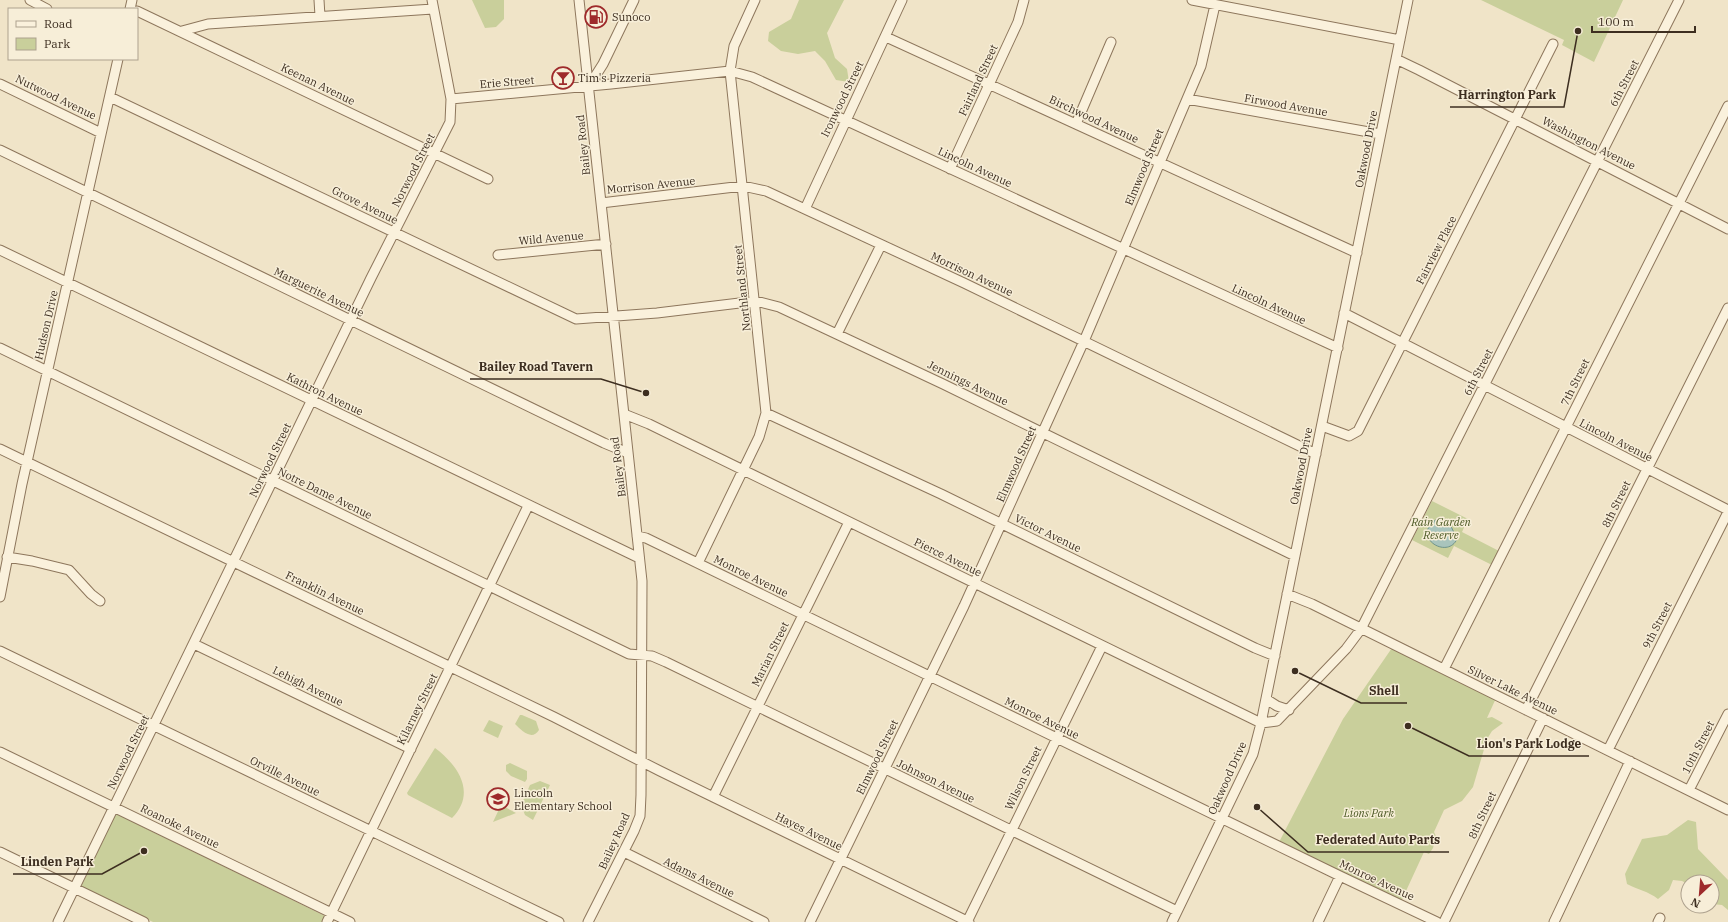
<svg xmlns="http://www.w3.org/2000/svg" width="1728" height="922" font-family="'IBM Plex Serif',serif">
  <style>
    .green { fill: #c9cf9b }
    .water { fill: #a9c4bc; stroke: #6f938a }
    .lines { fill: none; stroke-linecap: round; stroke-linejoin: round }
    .minor-casing { stroke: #8d765c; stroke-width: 11 }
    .minor { stroke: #faf1dc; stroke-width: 9 }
    .labels { text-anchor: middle; stroke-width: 3; stroke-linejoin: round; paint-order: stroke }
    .poi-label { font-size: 11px; fill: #3d2e20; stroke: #f7eed8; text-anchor: start }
    .street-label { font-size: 11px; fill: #3d2e20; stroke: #f7eed8 }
    .park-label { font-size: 11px; font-style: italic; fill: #4d5a26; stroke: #f7eed8 }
    .leader { fill: none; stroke: #3d2e20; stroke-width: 1.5 }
    .callout-dot { fill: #3d2e20; stroke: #f7eed8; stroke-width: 1.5 }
    .callout-label { font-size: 12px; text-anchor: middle; font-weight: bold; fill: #3d2e20; stroke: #f7eed8; stroke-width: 3; stroke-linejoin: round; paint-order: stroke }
  </style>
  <rect width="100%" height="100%" fill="#f0e4c8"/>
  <path class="green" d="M472 0H504V19L496 27 485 28Z
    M799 0H844L827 33 835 58 847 69 849 82 836 80 825 61 815 51 798 54 781 51 768 41 769 32 791 19Z
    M1481 0H1623L1594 62 1562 45 1564 40Z
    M1432 501 1468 519 1462 532 1499 551 1492 565 1454 546 1448 558 1412 540Z
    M1394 645 1497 696 1487 718 1492 717 1503 723 1492 731 1487 739 1473 787 1462 801 1444 810 1434 832 1436 836 1433 848 1429 854 1424 852 1400 904 1277 846 1343 719Z
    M520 715H522L536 721 539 730C532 741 522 731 515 724Z
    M489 720 503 726 498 738 483 731Z
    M435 748C458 765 477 793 452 818L408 795 407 793Z
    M510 763 527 771V779L525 782 511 776 506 771V765Z
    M540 781 550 785 533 820 525 815 521 805 530 785Z
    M501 805 516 813 493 822Z
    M116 814 325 916 322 922H153L81 887Z
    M1688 820 1696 822 1698 849 1728 880V910L1722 905 1712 904V882H1688V884L1682 881 1673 880 1669 890 1658 899C1648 891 1638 890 1627 884L1625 874 1642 839 1667 835Z"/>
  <path class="water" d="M1439 518 1449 522 1457 539C1447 561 1408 535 1439 518Z"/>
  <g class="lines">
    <g class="minor-casing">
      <path id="minor" d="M30 0 47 9
        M319 0 320 16
        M579 0 642 581 641 795 640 816 634 831 588 922
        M1192 0 1400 40
        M130 9 132 0
        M137 11 488 179
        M182 31 208 24 433 9
        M886 37 1357 253
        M1396 59 1419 70 1728 229
        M0 84 101 133
        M589 86 603 64 634 0
        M110 97 576 319 657 313 756 301 779 307 943 384 1295 556
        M451 99 611 84 730 71 752 77 1338 348
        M1187 99 1380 134
        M1076 124 1111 42
        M0 150 604 443 628 453
        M950 169 1018 22 1024 0
        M601 203 743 186 766 191 964 283 1316 454
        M805 209 902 0
        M0 250 639 558
        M498 255 606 244
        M1344 313 1728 510
        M837 334 881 245
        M0 348 629 654 652 656 666 662 1177 911
        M766 413 941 494 1255 648 1275 656
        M624 414 649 424 1261 723 1277 721 1346 649 1361 629 1679 0
        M1322 426 1349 436 1358 431 1553 44
        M0 449 554 717 660 771 969 922
        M637 536 646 538 1340 876 1437 922
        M7 557 32 561 69 570 91 594 100 601
        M698 563 759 437 766 413 730 71 734 46 755 0
        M1287 594 1312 604 1728 810
        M0 597 22 484 118 59
        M194 644 411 749
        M0 651 559 922
        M1444 669 1728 106
        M1266 699 1277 706 1289 710
        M1526 710 1728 308
        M1608 750 1728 512
        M0 752 350 922
        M1689 790 1728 714
        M713 797 849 522
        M0 852 144 922
        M624 852 764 922
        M58 922 371 278 450 122 451 99 432 0
        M327 922 528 506
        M810 922 964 606 1084 341 1201 66 1215 5
        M967 922 1102 646
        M1172 922 1253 754 1261 723 1408 0
        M1318 922 1340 876
        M1444 922 1543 718
        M1554 922 1630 761
        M1658 922 1660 918"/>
    </g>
    <use href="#minor" class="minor"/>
  </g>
  <defs>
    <g id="fuel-ring" transform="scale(1.15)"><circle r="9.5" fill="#f7eed8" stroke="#9e2a2b" stroke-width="1.5"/><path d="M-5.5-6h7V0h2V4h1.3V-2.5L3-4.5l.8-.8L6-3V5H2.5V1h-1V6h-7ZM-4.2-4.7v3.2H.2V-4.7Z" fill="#9e2a2b"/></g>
    <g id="bar-ring" transform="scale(1.15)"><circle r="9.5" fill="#f7eed8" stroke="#9e2a2b" stroke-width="1.5"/><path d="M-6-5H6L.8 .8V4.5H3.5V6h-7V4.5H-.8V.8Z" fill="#9e2a2b"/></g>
    <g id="school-ring" transform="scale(1.15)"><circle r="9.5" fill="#f7eed8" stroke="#9e2a2b" stroke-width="1.5"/><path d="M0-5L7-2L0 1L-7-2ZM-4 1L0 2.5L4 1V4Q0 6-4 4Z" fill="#9e2a2b"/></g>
  </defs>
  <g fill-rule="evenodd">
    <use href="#fuel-ring" x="596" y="17"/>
    <use href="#bar-ring" x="563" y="78"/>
    <use href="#school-ring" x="498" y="799"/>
  </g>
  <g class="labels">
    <g class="poi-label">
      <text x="612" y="21">Sunoco</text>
      <text x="578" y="82">Tim's Pizzeria</text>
      <text x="514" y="797">Lincoln<tspan x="514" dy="13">Elementary School</tspan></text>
    </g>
    <g class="street-label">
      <text transform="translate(978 80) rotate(-65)" y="4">Fairland Street</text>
      <text transform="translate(507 82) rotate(-5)" y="4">Erie Street</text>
      <text transform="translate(1624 83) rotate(-63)" y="4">6th Street</text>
      <text transform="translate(318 84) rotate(26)" y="4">Keenan Avenue</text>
      <text transform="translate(56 97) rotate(26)" y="4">Nutwood Avenue</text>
      <text transform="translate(842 99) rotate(-64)" y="4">Ironwood Street</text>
      <text transform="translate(1286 105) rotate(10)" y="4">Firwood Avenue</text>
      <text transform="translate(1094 119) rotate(25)" y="4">Birchwood Avenue</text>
      <text transform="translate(1589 143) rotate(27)" y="4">Washington Avenue</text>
      <text transform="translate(583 145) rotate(-96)" y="4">Bailey Road</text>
      <text transform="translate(1366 149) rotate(-79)" y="4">Oakwood Drive</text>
      <text transform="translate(975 167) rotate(25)" y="4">Lincoln Avenue</text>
      <text transform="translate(1144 167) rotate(-67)" y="4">Elmwood Street</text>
      <text transform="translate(413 170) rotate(-63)" y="4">Norwood Street</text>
      <text transform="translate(651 185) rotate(-6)" y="4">Morrison Avenue</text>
      <text transform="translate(365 205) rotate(26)" y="4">Grove Avenue</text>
      <text transform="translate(551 238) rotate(-5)" y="4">Wild Avenue</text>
      <text transform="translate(1436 250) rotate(-63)" y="4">Fairview Place</text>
      <text transform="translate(972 274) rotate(25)" y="4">Morrison Avenue</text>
      <text transform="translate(742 288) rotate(-96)" y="4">Northland Street</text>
      <text transform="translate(319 292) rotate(26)" y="4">Marguerite Avenue</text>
      <text transform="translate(1269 304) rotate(25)" y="4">Lincoln Avenue</text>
      <text transform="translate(46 325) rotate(-77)" y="4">Hudson Drive</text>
      <text transform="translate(1478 372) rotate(-63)" y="4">6th Street</text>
      <text transform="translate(1575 382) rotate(-64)" y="4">7th Street</text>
      <text transform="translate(968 383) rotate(26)" y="4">Jennings Avenue</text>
      <text transform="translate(325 394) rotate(26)" y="4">Kathron Avenue</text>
      <text transform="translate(1616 440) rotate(27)" y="4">Lincoln Avenue</text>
      <text transform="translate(270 460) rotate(-64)" y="4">Norwood Street</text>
      <text transform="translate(1016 464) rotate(-66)" y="4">Elmwood Street</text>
      <text transform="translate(1301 466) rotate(-79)" y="4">Oakwood Drive</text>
      <text transform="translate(618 467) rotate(-97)" y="4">Bailey Road</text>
      <text transform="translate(325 493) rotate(26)" y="4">Notre Dame Avenue</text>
      <text transform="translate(1616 504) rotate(-64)" y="4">8th Street</text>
      <text transform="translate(1048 533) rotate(26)" y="4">Victor Avenue</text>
      <text transform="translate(948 557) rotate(26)" y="4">Pierce Avenue</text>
      <text transform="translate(751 576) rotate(26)" y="4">Monroe Avenue</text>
      <text transform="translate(325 593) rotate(26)" y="4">Franklin Avenue</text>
      <text transform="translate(1657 625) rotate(-63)" y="4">9th Street</text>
      <text transform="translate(770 654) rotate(-64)" y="4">Marian Street</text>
      <text transform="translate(308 686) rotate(26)" y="4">Lehigh Avenue</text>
      <text transform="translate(1513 690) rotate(26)" y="4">Silver Lake Avenue</text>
      <text transform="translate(417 709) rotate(-64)" y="4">Kilarney Street</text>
      <text transform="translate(1042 718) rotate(26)" y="4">Monroe Avenue</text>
      <text transform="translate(1698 747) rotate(-63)" y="4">10th Street</text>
      <text transform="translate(128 752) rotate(-64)" y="4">Norwood Street</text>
      <text transform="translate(877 757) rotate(-64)" y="4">Elmwood Street</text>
      <text transform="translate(285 776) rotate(26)" y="4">Orville Avenue</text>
      <text transform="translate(1023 778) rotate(-64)" y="4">Wilson Street</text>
      <text transform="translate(1227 778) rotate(-66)" y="4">Oakwood Drive</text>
      <text transform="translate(936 781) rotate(26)" y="4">Johnson Avenue</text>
      <text transform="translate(1482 815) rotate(-65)" y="4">8th Street</text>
      <text transform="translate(180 826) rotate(26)" y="4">Roanoke Avenue</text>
      <text transform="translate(809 831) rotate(26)" y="4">Hayes Avenue</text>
      <text transform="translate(614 841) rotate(-66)" y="4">Bailey Road</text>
      <text transform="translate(699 877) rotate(26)" y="4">Adams Avenue</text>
      <text transform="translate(1377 880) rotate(25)" y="4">Monroe Avenue</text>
    </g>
    <g class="park-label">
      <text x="1441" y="526">Rain Garden<tspan x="1441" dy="13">Reserve</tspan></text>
      <text x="1369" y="817">Lions Park</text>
    </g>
  </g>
  <path class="leader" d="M1578 31L1564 107H1450M646 393L601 379H470M1295 671L1361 703H1407M1408 726L1469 756H1589M1257 807L1308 852H1449M144 851L102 874H13"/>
  <g class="callout-dot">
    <circle cx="1578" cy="31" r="4"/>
    <circle cx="646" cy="393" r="4"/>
    <circle cx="1295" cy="671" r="4"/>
    <circle cx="1408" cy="726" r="4"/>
    <circle cx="1257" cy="807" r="4"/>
    <circle cx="144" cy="851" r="4"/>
  </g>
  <g class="callout-label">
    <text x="1507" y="99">Harrington Park</text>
    <text x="536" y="371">Bailey Road Tavern</text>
    <text x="1384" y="695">Shell</text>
    <text x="1529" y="748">Lion's Park Lodge</text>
    <text x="1378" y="844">Federated Auto Parts</text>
    <text x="57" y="866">Linden Park</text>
  </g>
  <rect x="8" y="8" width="130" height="52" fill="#f7eed8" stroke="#ada18e"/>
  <rect x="16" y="21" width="20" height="6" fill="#faf1dc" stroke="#ada18e"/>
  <text x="44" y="28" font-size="12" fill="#3d2e20">Road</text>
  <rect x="16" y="38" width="20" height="12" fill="#c9cf9b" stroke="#ada18e"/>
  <text x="44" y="48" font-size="12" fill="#3d2e20">Park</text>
  <g transform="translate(1700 894) rotate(206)"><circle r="19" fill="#f7eed8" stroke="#ada18e"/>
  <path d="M0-3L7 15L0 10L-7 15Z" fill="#9e2a2b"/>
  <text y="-6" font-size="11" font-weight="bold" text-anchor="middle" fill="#3d2e20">N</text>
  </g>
  <path d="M1592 26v6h103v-6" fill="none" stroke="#3d2e20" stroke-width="2"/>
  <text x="1598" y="26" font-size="12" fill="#3d2e20" stroke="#f7eed8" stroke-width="3" paint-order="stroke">100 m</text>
</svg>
